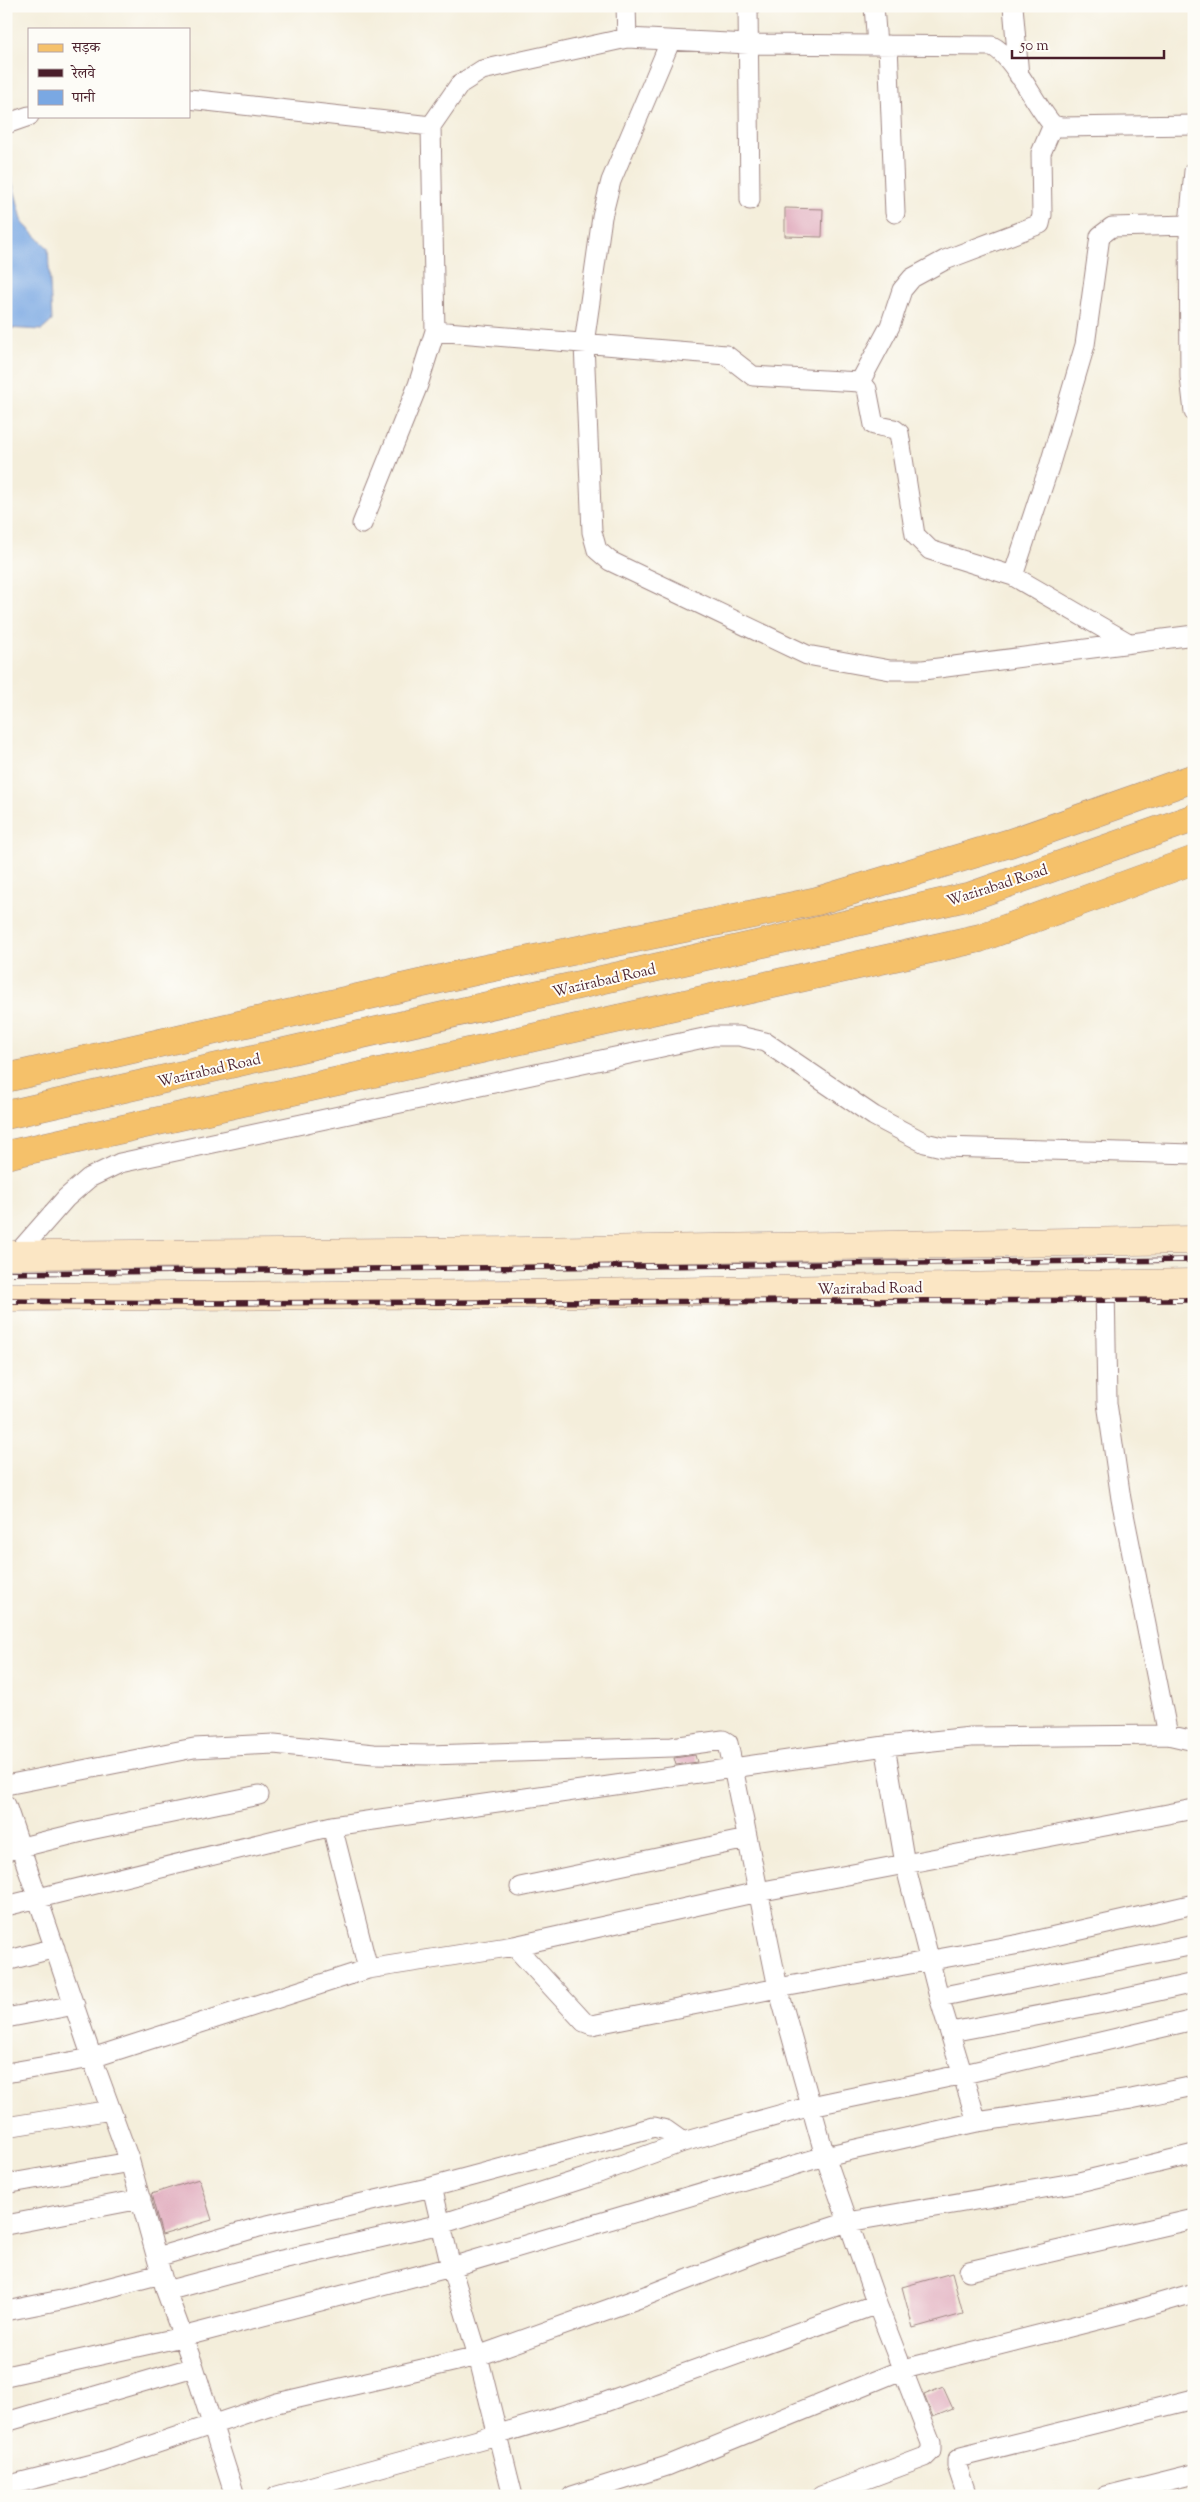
<svg xmlns="http://www.w3.org/2000/svg" width="1200" height="2502" font-family="'Sorts Mill Goudy','Noto Serif Devanagari',serif">
  <style>
    .water { fill: #7aa8e3; stroke: #626487 }
    .building { fill: #e3b2c2 }
    .lines { fill: none; stroke-linecap: round; stroke-linejoin: round }
    .minor-casing { stroke: #9f8683; stroke-width: 21 }
    .secondary-casing { stroke: #9f8683; stroke-width: 29 }
    .primary-casing { stroke: #9f8683; stroke-width: 29 }
    .trunk-casing { stroke: #9f8683; stroke-width: 29 }
    .minor { stroke: #fff; stroke-width: 19 }
    .secondary { stroke: #fbe6c4; stroke-width: 28 }
    .primary { stroke: #f5c16b; stroke-width: 28 }
    .trunk { stroke: #f5c16b; stroke-width: 28 }
    .rail-casing { stroke: #4a1f2b; stroke-width: 5.5 }
    .rail { stroke: #fdfcf7; stroke-width: 4; stroke-dasharray: 11; stroke-linecap: butt }
    .labels { text-anchor: middle; stroke-width: 4; stroke-linejoin: round; paint-order: stroke }
    .street-label { font-size: 15px; fill: #4a1f2b; stroke: #fdfcf7 }
  </style>
  <rect width="100%" height="100%" fill="#fdfcf7"/>
  <filter id="ink" filterUnits="userSpaceOnUse"><feTurbulence type="fractalNoise" baseFrequency=".02" numOctaves="2"/><feDisplacementMap in="SourceGraphic" scale="10" xChannelSelector="R" yChannelSelector="G"/><feConvolveMatrix kernelMatrix="1 2 1 2 8 2 1 2 1" color-interpolation-filters="sRGB"/></filter>
  <filter id="wash" filterUnits="userSpaceOnUse"><feTurbulence type="fractalNoise" baseFrequency=".0096" numOctaves="4" result="noise"/><feDisplacementMap in="SourceGraphic" scale="20" xChannelSelector="R" yChannelSelector="G"/><feGaussianBlur stdDeviation="1.12" result="paint"/><feColorMatrix in="noise" values="0 0 0 0 0 0 0 0 0 0 0 0 0 0 0 0 0 1.4 0 .05"/><feComposite in="paint" operator="in"/></filter>
  <g filter="url(#wash)">
    <rect width="100%" height="100%" fill="#f4eedb"/>
    <path class="water" d="M8 166 23 223 48 248 52 321 42 330 6 328Z"/>
    <g id="blocks">
      <path class="building" d="M785 208 823 209 822 237 785 236Z
        M695 1755 697 1762 676 1765 674 1758Z
        M199 2179 212 2220 162 2235 151 2194Z
        M952 2273 963 2314 913 2328 902 2287Z
        M943 2387 953 2409 933 2417 924 2395Z"/>
    </g>
  </g>
  <g filter="url(#ink)">
    <use href="#blocks" fill-opacity="0" stroke="#9f8683" stroke-width="1"/>
    <g class="lines">
      <g class="minor-casing">
        <path id="minor" d="M626 6 627 38
          M748 6 750 200
          M874 6 877 45
          M1013 6 1019 76
          M670 42 611 181 602 217 584 344 592 532 597 550 610 561 807 655 890 670H923L1194 635
          M888 45 895 213
          M189 99 431 126 460 84 482 70 627 38 749 44 992 46C1014 56 1035 106 1053 125L1061 127 1194 125
          M6 124 29 116
          M431 126 435 331 726 355 753 376 860 382 867 389 874 425 894 429 899 433 915 535 930 550 1013 576 1127 642
          M1194 171 1189 225 1190 377 1194 412
          M860 382 890 326 902 290 912 278 945 260 1040 224 1042 215 1041 153 1053 125
          M362 524 418 385 435 331
          M1013 576 1049 467 1085 345 1100 236 1112 227 1189 225
          M16 1255 66 1198 89 1178 120 1163 713 1036H739L765 1042 874 1116 925 1143 942 1147 1194 1154
          M1105 1285 1107 1403 1121 1499 1168 1735
          M885 1746 905 1864 939 1997 977 2122
          M6 1785 194 1748 274 1744 374 1754 429 1755 672 1747 723 1740 728 1743 778 1988 825 2156 877 2304 931 2443V2451L925 2457 821 2496
          M6 1805 92 2058 130 2162 166 2291 194 2367 235 2496
          M332 1826 368 1969
          M6 1851 90 1830 259 1795
          M520 1887 747 1839
          M6 1906 332 1826 885 1746 971 1737 1168 1735 1194 1741
          M514 1946 584 2022 592 2025 778 1988 1020 1944 1194 1904
          M6 1961 55 1948
          M939 1997 1194 1945
          M6 2018 75 2005
          M951 2032 1109 2002 1194 1983
          M6 2073 92 2058 368 1969 514 1946 758 1892 1194 1809
          M6 2127 111 2110
          M6 2184 130 2162
          M432 2187 451 2267 478 2356 513 2496
          M6 2225 141 2199
          M157 2257 259 2227 432 2187 654 2127 666 2130 683 2142 811 2106 964 2074 1194 2020
          M969 2271 1194 2219
          M166 2291 282 2260 441 2224 588 2177 683 2142
          M6 2311 61 2300 161 2274
          M6 2376 182 2337 451 2267 825 2156 977 2122 1131 2099 1194 2086
          M6 2422 194 2367
          M6 2486 101 2462 277 2403 478 2356 648 2295 762 2250 848 2222 1079 2182 1194 2154
          M277 2496 496 2435 603 2403 877 2304
          M572 2496 667 2466 904 2369 1125 2313 1194 2293
          M967 2496 957 2466V2460L961 2457 1194 2399
          M1106 2496 1194 2474"/>
      </g>
      <g class="secondary-casing">
        <path id="secondary" d="M6 1255 528 1251 1194 1240
          M6 1297 524 1294 1194 1283"/>
      </g>
      <g class="primary-casing">
        <path id="primary" d="M6 1078 480 970 817 901 1010 843 1194 778"/>
      </g>
      <g class="trunk-casing">
        <path id="trunk" d="M6 1115 971 896 1194 818
          M6 1155 980 938 1194 860"/>
      </g>
      <use href="#minor" class="minor"/>
      <use href="#secondary" class="secondary"/>
      <use href="#primary" class="primary"/>
      <use href="#trunk" class="trunk"/>
      <g class="rail-casing">
        <path id="rail" d="M6 1273 1194 1260
          M6 1301 190 1303 1194 1300"/>
      </g>
      <use href="#rail" class="rail"/>
    </g>
  </g>
  <g class="labels">
    <g class="street-label">
      <text transform="translate(997 885) rotate(-18)" y="5">Wazirabad Road</text>
      <text transform="translate(604 980) rotate(-13)" y="5">Wazirabad Road</text>
      <text transform="translate(209 1070) rotate(-13)" y="5">Wazirabad Road</text>
      <text transform="translate(870 1288) rotate(-1)" y="5">Wazirabad Road</text>
    </g>
  </g>
  <rect width="1200" height="2502" fill="none" stroke="#fdfcf7" stroke-width="25"/>
  <rect x="28" y="28" width="162" height="90" fill="#fdfcf7" stroke="#b5a4a5"/>
  <rect x="38" y="44" width="25" height="8" fill="#f5c16b" stroke="#b5a4a5"/>
  <text x="72" y="52" font-size="15" fill="#4a1f2b">सड़क</text>
  <rect x="38" y="69" width="25" height="8" fill="#4a1f2b" stroke="#b5a4a5"/>
  <text x="72" y="78" font-size="15" fill="#4a1f2b">रेलवे</text>
  <rect x="38" y="90" width="25" height="15" fill="#7aa8e3" stroke="#b5a4a5"/>
  <text x="72" y="102" font-size="15" fill="#4a1f2b">पानी</text>
  <path d="M1012 50v8h152v-8" fill="none" stroke="#4a1f2b" stroke-width="2.5"/>
  <text x="1020" y="50" font-size="15" fill="#4a1f2b" stroke="#fdfcf7" stroke-width="4" paint-order="stroke">50 m</text>
</svg>
